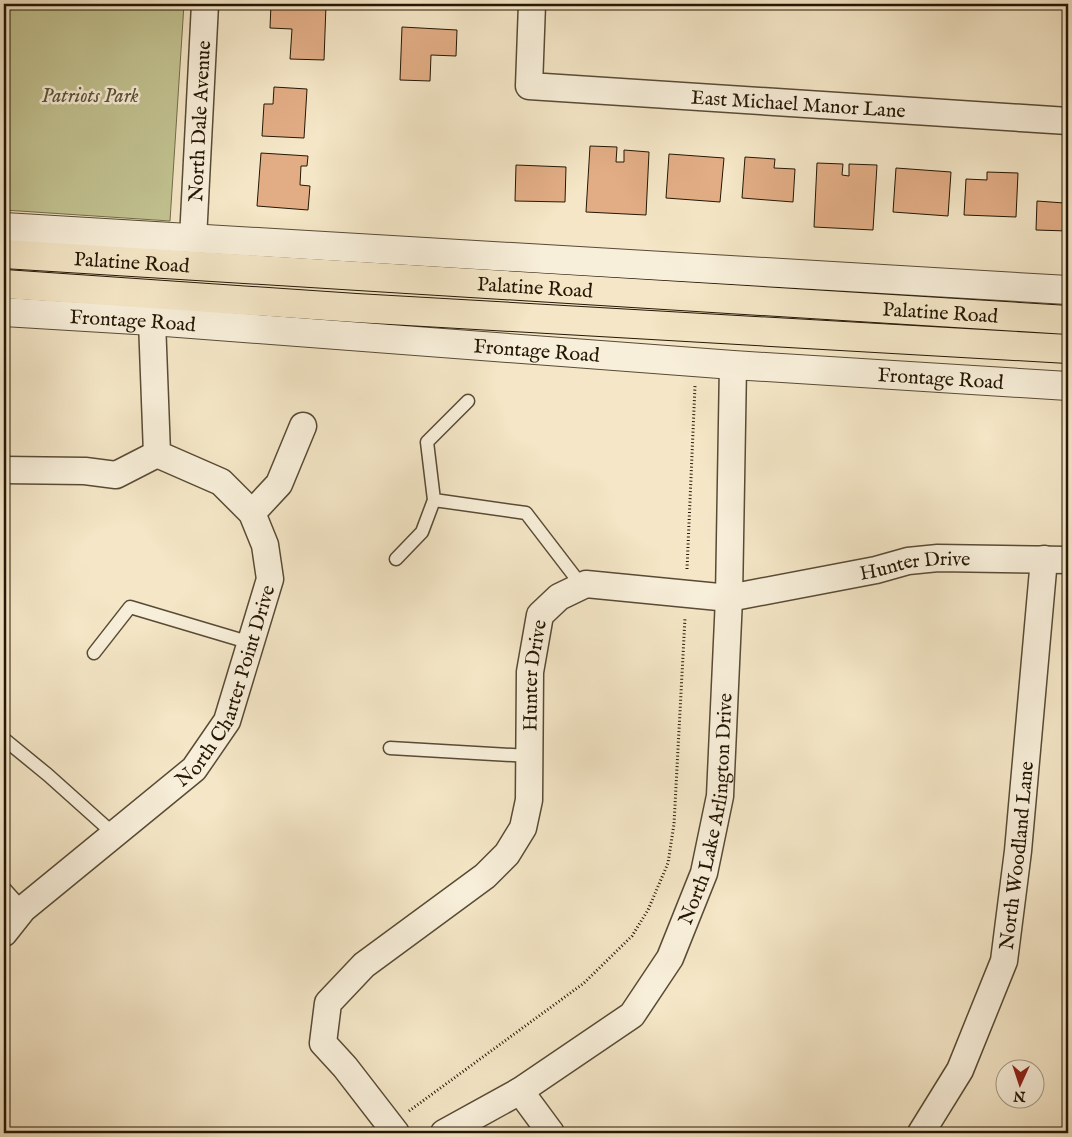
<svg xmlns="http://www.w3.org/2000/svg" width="1072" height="1137" font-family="'IM FELL English',serif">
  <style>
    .green { fill: #c2c391; stroke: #736d4b }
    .building { fill: #e2ad85; stroke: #241705 }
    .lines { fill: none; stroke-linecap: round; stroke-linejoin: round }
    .service-casing { stroke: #584b35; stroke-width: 15 }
    .minor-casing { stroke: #584b35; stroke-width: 29 }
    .tertiary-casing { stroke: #584b35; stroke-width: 30 }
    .trunk-casing { stroke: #241705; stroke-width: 30 }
    .path { stroke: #241705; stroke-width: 3; stroke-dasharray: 1 2.5; stroke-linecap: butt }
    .service { stroke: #f8efda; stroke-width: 12 }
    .minor { stroke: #f8efda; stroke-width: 26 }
    .tertiary { stroke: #f8efda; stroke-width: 28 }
    .trunk { stroke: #f4e6c6; stroke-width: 28 }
    .labels { text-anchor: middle; stroke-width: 5; stroke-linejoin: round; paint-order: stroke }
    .park-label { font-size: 20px; font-style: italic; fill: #5b5336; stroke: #f8efda }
    .street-label { font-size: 20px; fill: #241705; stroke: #f8efda }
  </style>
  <rect width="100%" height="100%" fill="#f4e6c6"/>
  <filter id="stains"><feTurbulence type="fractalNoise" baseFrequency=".004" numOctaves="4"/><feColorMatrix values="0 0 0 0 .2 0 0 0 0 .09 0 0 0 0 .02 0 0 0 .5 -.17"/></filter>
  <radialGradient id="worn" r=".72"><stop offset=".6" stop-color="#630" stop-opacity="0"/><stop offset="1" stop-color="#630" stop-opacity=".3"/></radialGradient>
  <path class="green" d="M4 4H184L170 221 4 210Z"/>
  <path class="building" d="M271 4 326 5 324 60 290 59 292 29 270 28Z
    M402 27 457 30 456 56 431 55 430 81 400 80Z
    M274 87 307 89 304 138 262 136 264 104H273Z
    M590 146 617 147 616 162H624V150L649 152 646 215 586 212Z
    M261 153 308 156 307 166H301L300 185 310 186 308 210 257 206Z
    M669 154 724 158 720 202 666 198Z
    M745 157 775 159 774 168 795 169 793 202 742 198Z
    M817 163 843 164 842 175 849 176V164L877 165 873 230 814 227Z
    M516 165 566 167 565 202 515 201Z
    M896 168 951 172 948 216 893 212Z
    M987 172 1018 173 1016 217 964 215 966 179 987 180Z
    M1066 176H1068V231L1036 230 1037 201 1064 203Z"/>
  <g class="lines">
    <g class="service-casing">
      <path id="service" d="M468 401 427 442 434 500 526 513 582 586
        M396 559 422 532 434 500
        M94 653 130 607 251 643
        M4 739 48 775 115 835
        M390 748 529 756
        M4 888 23 909"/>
    </g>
    <g class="minor-casing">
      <g id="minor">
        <path id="s1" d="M532 4 529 86 1068 121"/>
        <path id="s2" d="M193 239 205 4"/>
        <path d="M4 470 85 471 116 475 157 454"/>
        <path d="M252 513 279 484 303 426"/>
        <path id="s3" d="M4 933 23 909 194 769 227 721 270 579 265 545 252 513 221 482 157 454 152 321"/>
        <path d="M520 1091 551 1133"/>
        <path id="s4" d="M396 1133 345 1067 323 1043 328 1003 364 965 485 876 507 854 523 828 529 800 530 672 540 615 559 597 586 584 729 598 876 570 908 561 938 558 1068 560"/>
        <path id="s5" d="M444 1133 520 1091 632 1015 670 958 704 873 720 796 729 598 733 365"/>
        <path id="s6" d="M921 1133 960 1070 1004 961 1018 851 1044 559"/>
      </g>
    </g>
    <g class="tertiary-casing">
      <g id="tertiary">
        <path d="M4 227 1068 290"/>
        <path id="s7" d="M4 312 152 321 733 365 1068 386"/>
      </g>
    </g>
    <g class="trunk-casing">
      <g id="trunk">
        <path id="s8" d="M4 254 1068 320"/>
        <path d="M4 284 356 308 1068 349"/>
      </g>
    </g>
    <path class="path" d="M687 569 695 386
      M409 1111 584 983 632 936 648 910 668 863 674 824 685 618"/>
    <use href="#service" class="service"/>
    <use href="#minor" class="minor"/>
    <use href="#tertiary" class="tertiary"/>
    <use href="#trunk" class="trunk"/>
  </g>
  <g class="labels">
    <g class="park-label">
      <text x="90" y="102">Patriots Park</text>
    </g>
    <g class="street-label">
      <text dy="7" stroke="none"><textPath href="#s1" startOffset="352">East Michael Manor Lane</textPath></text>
      <text dy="7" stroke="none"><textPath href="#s2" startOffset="118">North Dale Avenue</textPath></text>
      <text dy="7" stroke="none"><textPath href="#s8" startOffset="128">Palatine Road</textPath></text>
      <text dy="7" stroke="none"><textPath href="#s8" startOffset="532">Palatine Road</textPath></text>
      <text dy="7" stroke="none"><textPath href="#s8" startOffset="938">Palatine Road</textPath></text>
      <text dy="7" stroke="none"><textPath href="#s7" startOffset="129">Frontage Road</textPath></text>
      <text dy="7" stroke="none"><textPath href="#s7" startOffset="534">Frontage Road</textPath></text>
      <text dy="7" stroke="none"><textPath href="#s7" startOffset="939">Frontage Road</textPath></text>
      <text dy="7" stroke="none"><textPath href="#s4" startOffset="1024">Hunter Drive</textPath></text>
      <text dy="7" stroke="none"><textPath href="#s4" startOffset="574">Hunter Drive</textPath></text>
      <text dy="7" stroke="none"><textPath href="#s3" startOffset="341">North Charter Point Drive</textPath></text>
      <text dy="7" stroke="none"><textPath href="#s5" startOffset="446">North Lake Arlington Drive</textPath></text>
      <text dy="7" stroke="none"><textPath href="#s6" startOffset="298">North Woodland Lane</textPath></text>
    </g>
  </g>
  <rect width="1072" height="1137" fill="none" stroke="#f4e6c6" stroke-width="20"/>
  <rect x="5" y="5" width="1062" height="1127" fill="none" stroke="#241705" stroke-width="2.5"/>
  <rect x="10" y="10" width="1052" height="1117" fill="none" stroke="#241705"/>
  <g transform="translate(1020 1084) rotate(183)"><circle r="24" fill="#f8efda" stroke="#a39985"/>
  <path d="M0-4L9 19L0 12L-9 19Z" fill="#8f2418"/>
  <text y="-8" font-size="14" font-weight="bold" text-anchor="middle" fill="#241705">N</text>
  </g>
  <rect width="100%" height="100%" filter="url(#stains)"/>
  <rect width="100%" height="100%" fill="url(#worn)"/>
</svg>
